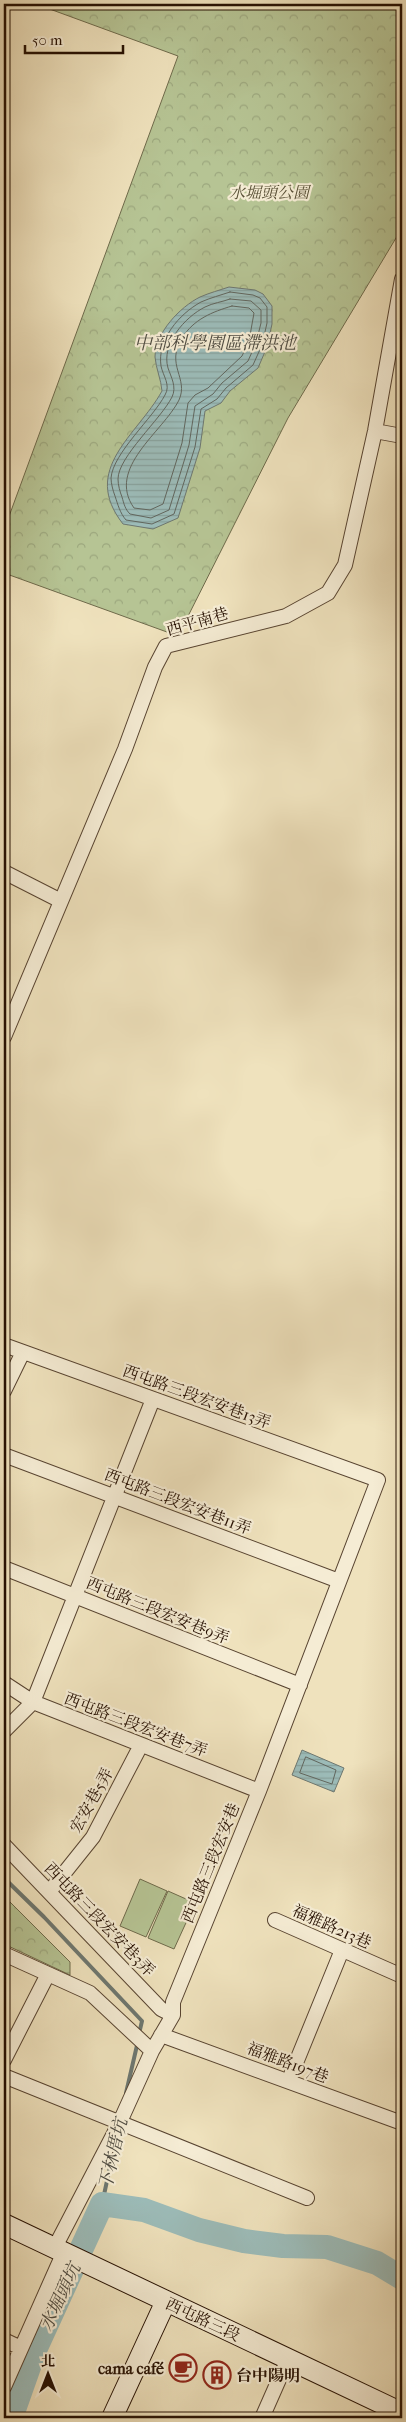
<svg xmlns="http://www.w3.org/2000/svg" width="406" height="2422" font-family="'IM FELL French Canon','Noto Serif TC',serif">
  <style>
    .park { fill: url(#park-crowns); stroke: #6e6a4b }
    .pitch { fill: #b6c494; stroke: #6e6a4b }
    .water { fill: url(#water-rules); stroke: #6d7770 }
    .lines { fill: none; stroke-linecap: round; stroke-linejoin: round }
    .shore { stroke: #61665e; stroke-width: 1 }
    .stream { stroke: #6d7770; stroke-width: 4 }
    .river { stroke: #9cbcb9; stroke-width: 24 }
    .street-casing { stroke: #584431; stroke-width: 16 }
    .secondary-casing { stroke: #261002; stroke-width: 22 }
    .street { stroke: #f5ecd4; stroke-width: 14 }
    .secondary { stroke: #f5ecd4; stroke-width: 20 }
    .labels { text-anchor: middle; stroke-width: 4.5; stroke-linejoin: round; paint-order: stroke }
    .park-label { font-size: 16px; font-style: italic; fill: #584f35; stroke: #f5ecd4 }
    .street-label { font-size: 16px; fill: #261002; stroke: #f5ecd4 }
    .poi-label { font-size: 16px; font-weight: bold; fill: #261002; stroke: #f5ecd4; text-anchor: end }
    .water-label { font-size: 18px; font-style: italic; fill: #4f4c42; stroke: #f5ecd4 }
  </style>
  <defs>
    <pattern id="park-crowns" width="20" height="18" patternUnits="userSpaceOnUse" patternTransform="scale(1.25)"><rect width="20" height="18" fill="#b6c494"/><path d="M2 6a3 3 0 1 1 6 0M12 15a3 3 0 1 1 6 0" fill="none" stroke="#9ca77e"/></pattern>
    <pattern id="water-rules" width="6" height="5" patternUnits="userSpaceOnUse" patternTransform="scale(1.25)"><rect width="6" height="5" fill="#9cbcb9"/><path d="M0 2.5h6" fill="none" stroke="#86a19d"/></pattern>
  </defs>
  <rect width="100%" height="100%" fill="#efe2bd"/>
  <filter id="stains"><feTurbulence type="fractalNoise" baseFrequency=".004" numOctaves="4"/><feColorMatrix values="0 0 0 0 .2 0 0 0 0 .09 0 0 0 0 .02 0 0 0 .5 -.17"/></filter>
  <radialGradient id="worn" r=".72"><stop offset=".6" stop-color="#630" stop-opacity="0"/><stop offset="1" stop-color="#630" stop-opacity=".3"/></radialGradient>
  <path class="park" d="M36 4H402V228L288 418 178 636 4 573V530L178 56Z
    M4 1896 70 1962V1975L4 1944Z"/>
  <path class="pitch" d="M140 1879 167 1891 146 1937 120 1926Z
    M168 1891 195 1903 174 1949 148 1938Z"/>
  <path class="water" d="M229 287 255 290 263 294 272 306V324L267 347 258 368 230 391 221 403 205 411 200 448 178 518 153 529 123 524C80 469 137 436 162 391 161 379 156 369 155 357 155 333 180 307 200 297 209 293 220 290 229 287Z
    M302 1750 344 1768 334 1792 292 1775Z"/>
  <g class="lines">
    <path class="shore" d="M230 292 253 295 260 298 267 307V323L262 345 253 365 226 388 217 399 201 409 195 447 174 514 152 524 126 520C120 513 118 505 115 496 113 491 111 483 111 478 113 453 153 418 165 395 171 385 163 376 161 366 157 340 179 314 201 302 210 298 221 295 230 292Z
      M230 299 251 301 261 310V323L256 343 248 361 222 383 213 394 195 406 189 445 169 510 151 518 130 514C125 509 124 504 122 497 120 492 118 485 118 479 118 457 161 419 172 397 177 387 171 377 168 368 161 344 185 317 205 307 213 303 222 302 230 299Z
      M232 306 249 308 254 313 249 341 242 356 208 388 195 395 188 403 182 443 163 504 150 510 134 508C106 468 163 432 179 400 189 378 165 365 182 338 194 319 212 312 232 306Z
      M306 1757 336 1770 332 1784 300 1773Z"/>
    <path class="stream" d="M4 1878 44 1917 142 2021 139 2034
      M126 2093 138 2041
      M102 2204 115 2144"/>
    <path class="river" d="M11 2418 35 2350 102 2204 144 2210 199 2230 244 2241 283 2246 327 2247 377 2263 402 2278"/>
    <g class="street-casing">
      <path id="street" d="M375 431 402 436
        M4 872 61 901
        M4 1037 125 749 155 667 166 646 286 616 328 593 345 565 375 431 402 279
        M4 1345 378 1480 259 1791 173 2002V2015L152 2051 119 2124 54 2249
        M4 1391 23 1352
        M4 1455 339 1581
        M4 1568 300 1685
        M4 1683 33 1702 259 1791
        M4 1731 33 1702 153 1399
        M4 1845 161 2009 173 2015
        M49 1892 93 1837 141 1745
        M275 1920 402 1976
        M4 1954 90 1993 152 2051
        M161 2035 402 2123
        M4 2060 48 1974
        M4 2076 307 2198
        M289 2080 342 1950
        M4 2340 21 2348
        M4 2387 63 2254
        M262 2418 288 2359"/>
    </g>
    <g class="secondary-casing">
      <path id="secondary" d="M4 2224 402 2413
        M112 2418 166 2301"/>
    </g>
    <use href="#street" class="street"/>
    <use href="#secondary" class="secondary"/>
  </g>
  <defs>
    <g id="cafe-ring" transform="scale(1.4375)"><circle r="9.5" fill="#f5ecd4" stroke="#8f2418" stroke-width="1.5"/><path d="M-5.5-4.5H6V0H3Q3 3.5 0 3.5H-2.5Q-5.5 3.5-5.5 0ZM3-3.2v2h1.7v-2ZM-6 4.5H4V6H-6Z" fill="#8f2418"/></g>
    <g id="building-ring" transform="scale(1.4375)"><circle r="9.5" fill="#f5ecd4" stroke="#8f2418" stroke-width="1.5"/><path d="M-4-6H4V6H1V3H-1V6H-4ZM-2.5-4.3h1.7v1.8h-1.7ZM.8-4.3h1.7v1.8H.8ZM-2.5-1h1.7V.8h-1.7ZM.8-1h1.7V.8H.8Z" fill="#8f2418"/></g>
  </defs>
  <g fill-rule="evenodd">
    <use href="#cafe-ring" x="183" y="2368"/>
    <use href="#building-ring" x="217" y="2375"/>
  </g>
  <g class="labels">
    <g class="park-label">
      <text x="269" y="198">水堀頭公園</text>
    </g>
    <g class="street-label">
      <text transform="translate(197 621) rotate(-16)" y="6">西平南巷</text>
      <text transform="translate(197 1396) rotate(20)" y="6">西屯路三段宏安巷13弄</text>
      <text transform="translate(178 1501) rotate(21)" y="6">西屯路三段宏安巷11弄</text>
      <text transform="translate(158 1610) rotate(22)" y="6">西屯路三段宏安巷9弄</text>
      <text transform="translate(136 1724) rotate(21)" y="6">西屯路三段宏安巷7弄</text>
      <text transform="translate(91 1800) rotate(-61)" y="6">宏安巷5弄</text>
      <text transform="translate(210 1863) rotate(-68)" y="6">西屯路三段宏安巷</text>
      <text transform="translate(100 1919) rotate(46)" y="6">西屯路三段宏安巷3弄</text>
      <text transform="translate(332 1926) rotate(24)" y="6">福雅路213巷</text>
      <text transform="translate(288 2062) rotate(21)" y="6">福雅路197巷</text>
      <text transform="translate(203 2319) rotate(25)" y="6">西屯路三段</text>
    </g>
    <g class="poi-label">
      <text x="164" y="2374">cama café</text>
      <text x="236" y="2381" text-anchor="start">台中陽明</text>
    </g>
    <g class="water-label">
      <text x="215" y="349">中部科學園區滯洪池</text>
      <text transform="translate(113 2154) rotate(-77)" y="6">下林厝坑</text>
      <text transform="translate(60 2297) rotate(-65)" y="6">水堀頭坑</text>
    </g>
  </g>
  <rect width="406" height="2422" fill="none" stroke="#efe2bd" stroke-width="20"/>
  <rect x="5" y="5" width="396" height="2412" fill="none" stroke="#261002" stroke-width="2.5"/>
  <rect x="10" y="10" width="386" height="2402" fill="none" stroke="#261002"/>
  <g transform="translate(48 2374)" stroke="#f5ecd4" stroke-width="4" paint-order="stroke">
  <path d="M0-4L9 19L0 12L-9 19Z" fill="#261002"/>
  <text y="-8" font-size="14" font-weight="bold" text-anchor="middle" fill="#261002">北</text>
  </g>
  <path d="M25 45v8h98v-8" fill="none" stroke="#261002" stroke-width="2.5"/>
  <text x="32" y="45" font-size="15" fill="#261002" stroke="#f5ecd4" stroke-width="4" paint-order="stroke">50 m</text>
  <rect width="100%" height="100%" filter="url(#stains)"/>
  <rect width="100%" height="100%" fill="url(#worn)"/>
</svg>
